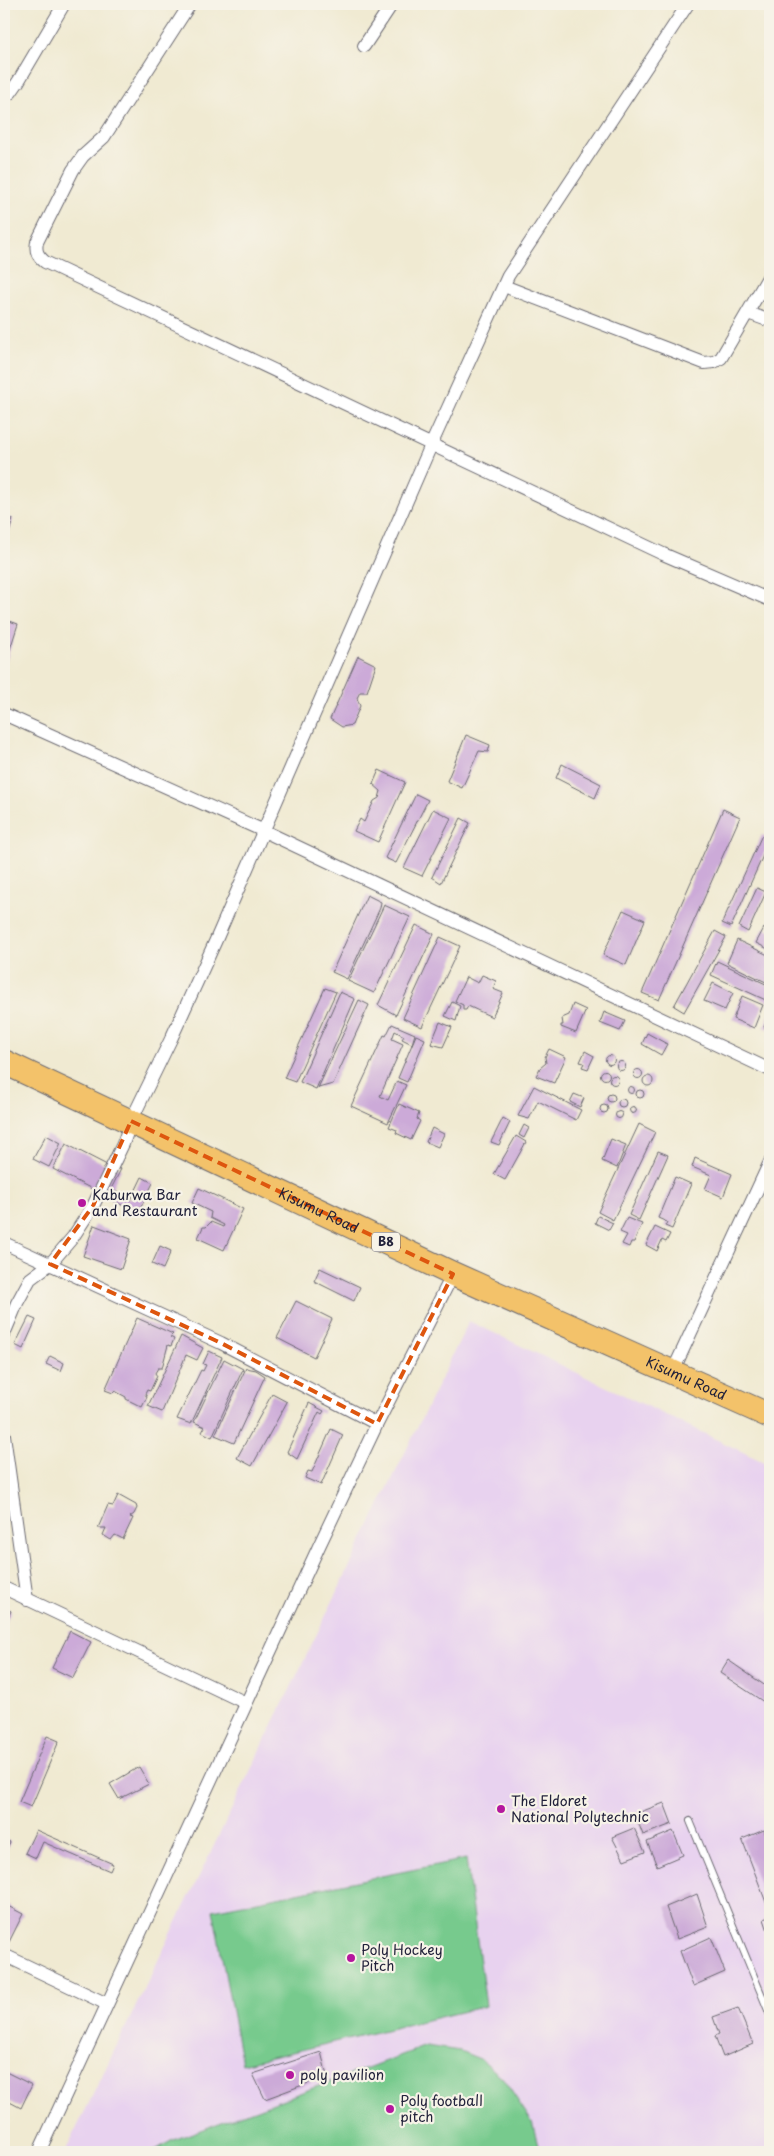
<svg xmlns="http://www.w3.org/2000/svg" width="774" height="2156" font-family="'Playpen Sans',sans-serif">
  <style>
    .built { fill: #e8d2ef }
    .green { fill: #77ca8d; stroke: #4c7664 }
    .building { fill: #ccaad8 }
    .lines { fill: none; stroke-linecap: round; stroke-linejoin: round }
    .lane-casing { stroke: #6a6870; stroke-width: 8 }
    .street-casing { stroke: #6a6870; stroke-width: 14 }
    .highway-casing { stroke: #6a6870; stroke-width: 26 }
    .lane { stroke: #fff; stroke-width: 6 }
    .street { stroke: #fff; stroke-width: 12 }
    .highway { stroke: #f3c26a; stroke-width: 24 }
    .marked { fill: none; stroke: #de560e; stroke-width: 4; stroke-dasharray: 10 6; stroke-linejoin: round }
    .poi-dot { fill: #b5179e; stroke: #f7f3e8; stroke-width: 2 }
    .labels { text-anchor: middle; stroke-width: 4.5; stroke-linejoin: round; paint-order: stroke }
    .shield { fill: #f7f3e8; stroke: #62616f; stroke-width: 1 }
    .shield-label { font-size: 12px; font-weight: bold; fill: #22223b }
    .poi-label { font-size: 14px; fill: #22223b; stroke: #f7f3e8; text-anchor: start }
    .street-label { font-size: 14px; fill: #22223b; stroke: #f7f3e8 }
  </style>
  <rect width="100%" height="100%" fill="#f7f3e8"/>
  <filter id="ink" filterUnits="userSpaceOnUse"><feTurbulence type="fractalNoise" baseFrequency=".02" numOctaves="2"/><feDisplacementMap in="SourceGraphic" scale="10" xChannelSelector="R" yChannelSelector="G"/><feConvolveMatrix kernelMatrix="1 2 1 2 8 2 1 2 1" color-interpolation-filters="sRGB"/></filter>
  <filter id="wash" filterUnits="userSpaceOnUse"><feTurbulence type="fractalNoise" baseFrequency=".0096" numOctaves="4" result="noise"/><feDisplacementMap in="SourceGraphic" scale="20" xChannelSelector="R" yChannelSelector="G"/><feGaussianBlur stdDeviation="1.12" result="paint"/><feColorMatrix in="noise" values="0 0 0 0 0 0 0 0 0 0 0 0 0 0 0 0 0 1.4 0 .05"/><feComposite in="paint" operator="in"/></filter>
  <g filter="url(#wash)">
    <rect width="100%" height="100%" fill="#f0ead2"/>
    <path class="built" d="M469 1321 770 1465V2152H65Z"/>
    <path class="green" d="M466 1859 486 2006 242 2064 213 1910Z
      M426 2046 460 2051 480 2059 502 2077 532 2122 540 2152H152L171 2141Z"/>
    <g id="blocks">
      <path class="building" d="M4 516 13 519 4 550Z
        M4 619 18 624 4 668Z
        M358 656 376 665 367 692H360L357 698 360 706 352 725 342 727 330 719Z
        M466 735 490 745 488 752 479 751 462 788 447 781Z
        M562 764 601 784 595 798 556 778Z
        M379 770 405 782 378 842 354 831 360 819 364 822 374 801 379 798 381 791 373 784Z
        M416 794 428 800 396 863 385 858Z
        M433 809 451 818 422 876 404 868Z
        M723 809 740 817 659 1000 642 993Z
        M461 818 470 823 441 883 432 877Z
        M762 835 770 838V840L731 927 722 923Z
        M757 888 766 892 748 932 739 927Z
        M367 895 381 902 380 908 347 979 332 972Z
        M384 905 410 917 374 993 348 981Z
        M623 910 645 920 626 965 603 955Z
        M416 925 434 934 396 1015 378 1005Z
        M764 928 770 931V950L756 943Z
        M715 931 726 937 684 1012 674 1006Z
        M440 937 460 946 422 1027 403 1018Z
        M737 940 770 956V984L727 963Z
        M717 961 770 986V1002L711 975Z
        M482 975 496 981 493 989 503 993 492 1017 468 1006 466 1010H463V1005L455 1001 466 977 478 983Z
        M713 983 733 993 725 1010 704 1001Z
        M325 988 336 992 295 1082 284 1078Z
        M340 992 355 999 316 1089 300 1082Z
        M742 996 763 1005 754 1028 733 1019Z
        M359 1000 369 1005 333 1084 318 1088Z
        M452 1002 460 1006 456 1021 445 1016Z
        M573 1004 586 1010 576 1033 561 1027V1025H563L562 1018 569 1015Z
        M604 1012 625 1021 620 1031 600 1023Z
        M770 1013V1030L764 1027Z
        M440 1022 452 1027 443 1047 431 1044Z
        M392 1024 415 1034 412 1044 402 1039 404 1036 395 1031 392 1039 403 1044 380 1096 388 1100 397 1081 406 1085 388 1123 351 1106 384 1035 386 1036Z
        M647 1033 667 1044 661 1055 642 1044Z
        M416 1035 425 1039 407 1082 398 1078Z
        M549 1049 566 1057 554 1083 536 1076 540 1068 546 1063 545 1057Z
        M585 1051 594 1056 588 1069 582 1067 584 1063 580 1062Z
        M605.5 1060a4.5 4.5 0 1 1 9 0a4.5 4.5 0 1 1-9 0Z
        M616.5 1066a4.5 4.5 0 1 1 9 0a4.5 4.5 0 1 1-9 0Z
        M633.5 1074a4.5 4.5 0 1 1 9 0a4.5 4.5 0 1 1-9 0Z
        M600.5 1075a4.5 4.5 0 1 1 9 0a4.5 4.5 0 1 1-9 0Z
        M609.5 1080a4.5 4.5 0 1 1 9 0a4.5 4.5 0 1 1-9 0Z
        M643 1081a5 5 0 1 1 10 0a5 5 0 1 1-10 0Z
        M534 1086 581 1110 576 1120 538 1101 529 1119 518 1116Z
        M627.5 1090a3.5 3.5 0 1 1 7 0a3.5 3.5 0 1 1-7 0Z
        M636 1094a4 4 0 1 1 8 0a4 4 0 1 1-8 0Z
        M574 1094 584 1098 580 1107 570 1102Z
        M607 1098a4 4 0 1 1 8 0a4 4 0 1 1-8 0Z
        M618 1103a4 4 0 1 1 8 0a4 4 0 1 1-8 0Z
        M399 1104 419 1113 417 1119 420 1121 411 1140 396 1133 397 1130 389 1127Z
        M600 1109a4 4 0 1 1 8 0a4 4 0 1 1-8 0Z
        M629.5 1110a3.5 3.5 0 1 1 7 0a3.5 3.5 0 1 1-7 0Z
        M615.5 1115a3.5 3.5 0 1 1 7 0a3.5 3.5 0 1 1-7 0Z
        M503 1118 510 1122 499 1145 491 1142Z
        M639 1124 655 1132 613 1220 598 1212Z
        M524 1125 529 1128 524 1138 519 1135Z
        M432 1128 444 1134 438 1147 426 1142Z
        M46 1135 61 1143 49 1167 33 1159Z
        M516 1136 526 1142 505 1180 494 1174Z
        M611 1139 626 1145 617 1168 602 1161Z
        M66 1144 107 1165 94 1190 53 1169Z
        M658 1151 668 1155 639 1220 629 1215Z
        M695 1158 732 1174 723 1197 705 1189 711 1175 692 1167Z
        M110 1164 121 1169 111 1189 131 1200 142 1177 153 1183 138 1213 96 1192Z
        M675 1177 691 1184 672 1229 665 1226 667 1222 658 1218Z
        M199 1188 243 1209 224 1250 198 1238 203 1227H206L211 1222 223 1227 224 1225 210 1218 211 1212 192 1203Z
        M598 1216 613 1223 609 1230 595 1223Z
        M627 1218 642 1224 634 1242H631L629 1247 622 1244 627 1235 620 1232Z
        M94 1225 131 1239 121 1269 83 1256Z
        M655 1227 670 1234 666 1242 662 1240 657 1251 646 1245Z
        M160 1246 171 1251 163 1269 152 1264Z
        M320 1268 360 1287 354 1301 314 1281Z
        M296 1301 332 1319 314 1357 277 1338Z
        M29 1317 36 1320 23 1349 15 1345Z
        M137 1318 173 1334 170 1337 174 1339 171 1346 168 1345 162 1368H158L155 1373 157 1376 150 1391 147 1390 145 1394 147 1397 142 1407 126 1399V1397L115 1391 113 1393 105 1390Z
        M181 1336 203 1348 197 1360 186 1355 162 1412 148 1406Z
        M209 1351 222 1357 191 1424 177 1419 201 1370 203 1371 206 1365 203 1364Z
        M50 1356 64 1363 61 1371 46 1364Z
        M224 1359 243 1369 212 1437 202 1432 205 1427 194 1422Z
        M246 1368 256 1370 265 1376 234 1443 215 1435Z
        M272 1394 287 1402 252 1466 237 1458Z
        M309 1403 324 1411 322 1414 319 1412 297 1459 287 1452Z
        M331 1429 343 1435 321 1485 305 1478 308 1471 312 1472Z
        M118 1495 136 1505 137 1508 134 1514 130 1517 133 1518 123 1539 115 1535 111 1540 103 1535 106 1528H98L108 1505 113 1506Z
        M4 1607 11 1611 4 1626Z
        M70 1631 91 1642 73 1678 52 1668Z
        M728 1660 770 1689V1706L720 1673Z
        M47 1736 59 1741 31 1807 19 1802Z
        M139 1767 149 1784 119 1799 110 1784Z
        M664 1803 672 1824 643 1835 635 1814Z
        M634 1828 645 1852 624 1860 612 1837Z
        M36 1830 113 1864 110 1871 43 1842 36 1858 25 1853Z
        M764 1830 770 1846V1904L767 1905 742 1839Z
        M673 1831 683 1855 657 1866 647 1842Z
        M4 1839 10 1842 4 1854Z
        M697 1894 708 1927 677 1939 666 1907Z
        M4 1904 23 1914 9 1942 4 1940Z
        M770 1916V1937L764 1919Z
        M711 1937 725 1972 693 1986 680 1951Z
        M738 2008 753 2044 723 2057 715 2036 719 2034 713 2017Z
        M321 2052 327 2076 265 2099 253 2074Z
        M4 2071 32 2085 21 2108 4 2099Z"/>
    </g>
  </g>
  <g filter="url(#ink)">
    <use href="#blocks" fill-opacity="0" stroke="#6a6870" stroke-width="1"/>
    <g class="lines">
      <g class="lane-casing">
        <path id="lane" d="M690 1821 770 2015"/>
      </g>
      <g class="street-casing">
        <path id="street" d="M190 4 104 137 83 156 73 170 37 242C35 252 38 256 45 262L663 554 770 600
          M364 46 392 4
          M4 97 11 92 18 82 64 4
          M504 286 704 363 714 362 721 358 770 274
          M748 313 770 321
          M4 714 264 831 770 1070
          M4 1243 221 1343 377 1424
          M4 1334 17 1303 30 1279 50 1264 73 1237 93 1206 123 1144 131 1121 171 1039 216 940 432 443 508 276 688 4
          M673 1371 770 1162
          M4 1435 27 1600
          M4 1588 246 1703
          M4 1955 107 2004
          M39 2152 320 1544 377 1424 453 1274"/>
      </g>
      <g class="highway-casing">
        <g id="highway">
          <path id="s1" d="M4 1062 453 1274 770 1416"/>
        </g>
      </g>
      <use href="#lane" class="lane"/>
      <use href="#street" class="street"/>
      <use href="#highway" class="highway"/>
    </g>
  </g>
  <path class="marked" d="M131 1121 453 1274 377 1424 221 1343 50 1264 93 1206Z"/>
  <g class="poi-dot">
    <circle cx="82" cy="1203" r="5"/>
    <circle cx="501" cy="1809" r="5"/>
    <circle cx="351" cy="1958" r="5"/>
    <circle cx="290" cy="2075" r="5"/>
    <circle cx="390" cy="2109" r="5"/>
  </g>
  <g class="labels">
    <rect class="shield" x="372" y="1232.5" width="28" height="19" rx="4"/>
    <g class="shield-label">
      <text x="386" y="1246">B8</text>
    </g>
    <g class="poi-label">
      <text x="92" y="1200">Kaburwa Bar<tspan x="92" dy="16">and Restaurant</tspan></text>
      <text x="511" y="1806">The Eldoret<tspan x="511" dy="16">National Polytechnic</tspan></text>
      <text x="361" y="1955">Poly Hockey<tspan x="361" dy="16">Pitch</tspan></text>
      <text x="300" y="2080">poly pavilion</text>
      <text x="400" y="2106">Poly football<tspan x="400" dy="16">pitch</tspan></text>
    </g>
    <g class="street-label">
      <text dy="5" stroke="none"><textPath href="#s1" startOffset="348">Kisumu Road</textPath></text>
      <text dy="5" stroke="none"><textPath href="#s1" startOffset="752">Kisumu Road</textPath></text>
    </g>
  </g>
  <rect width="774" height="2156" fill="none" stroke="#f7f3e8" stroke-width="20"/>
</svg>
